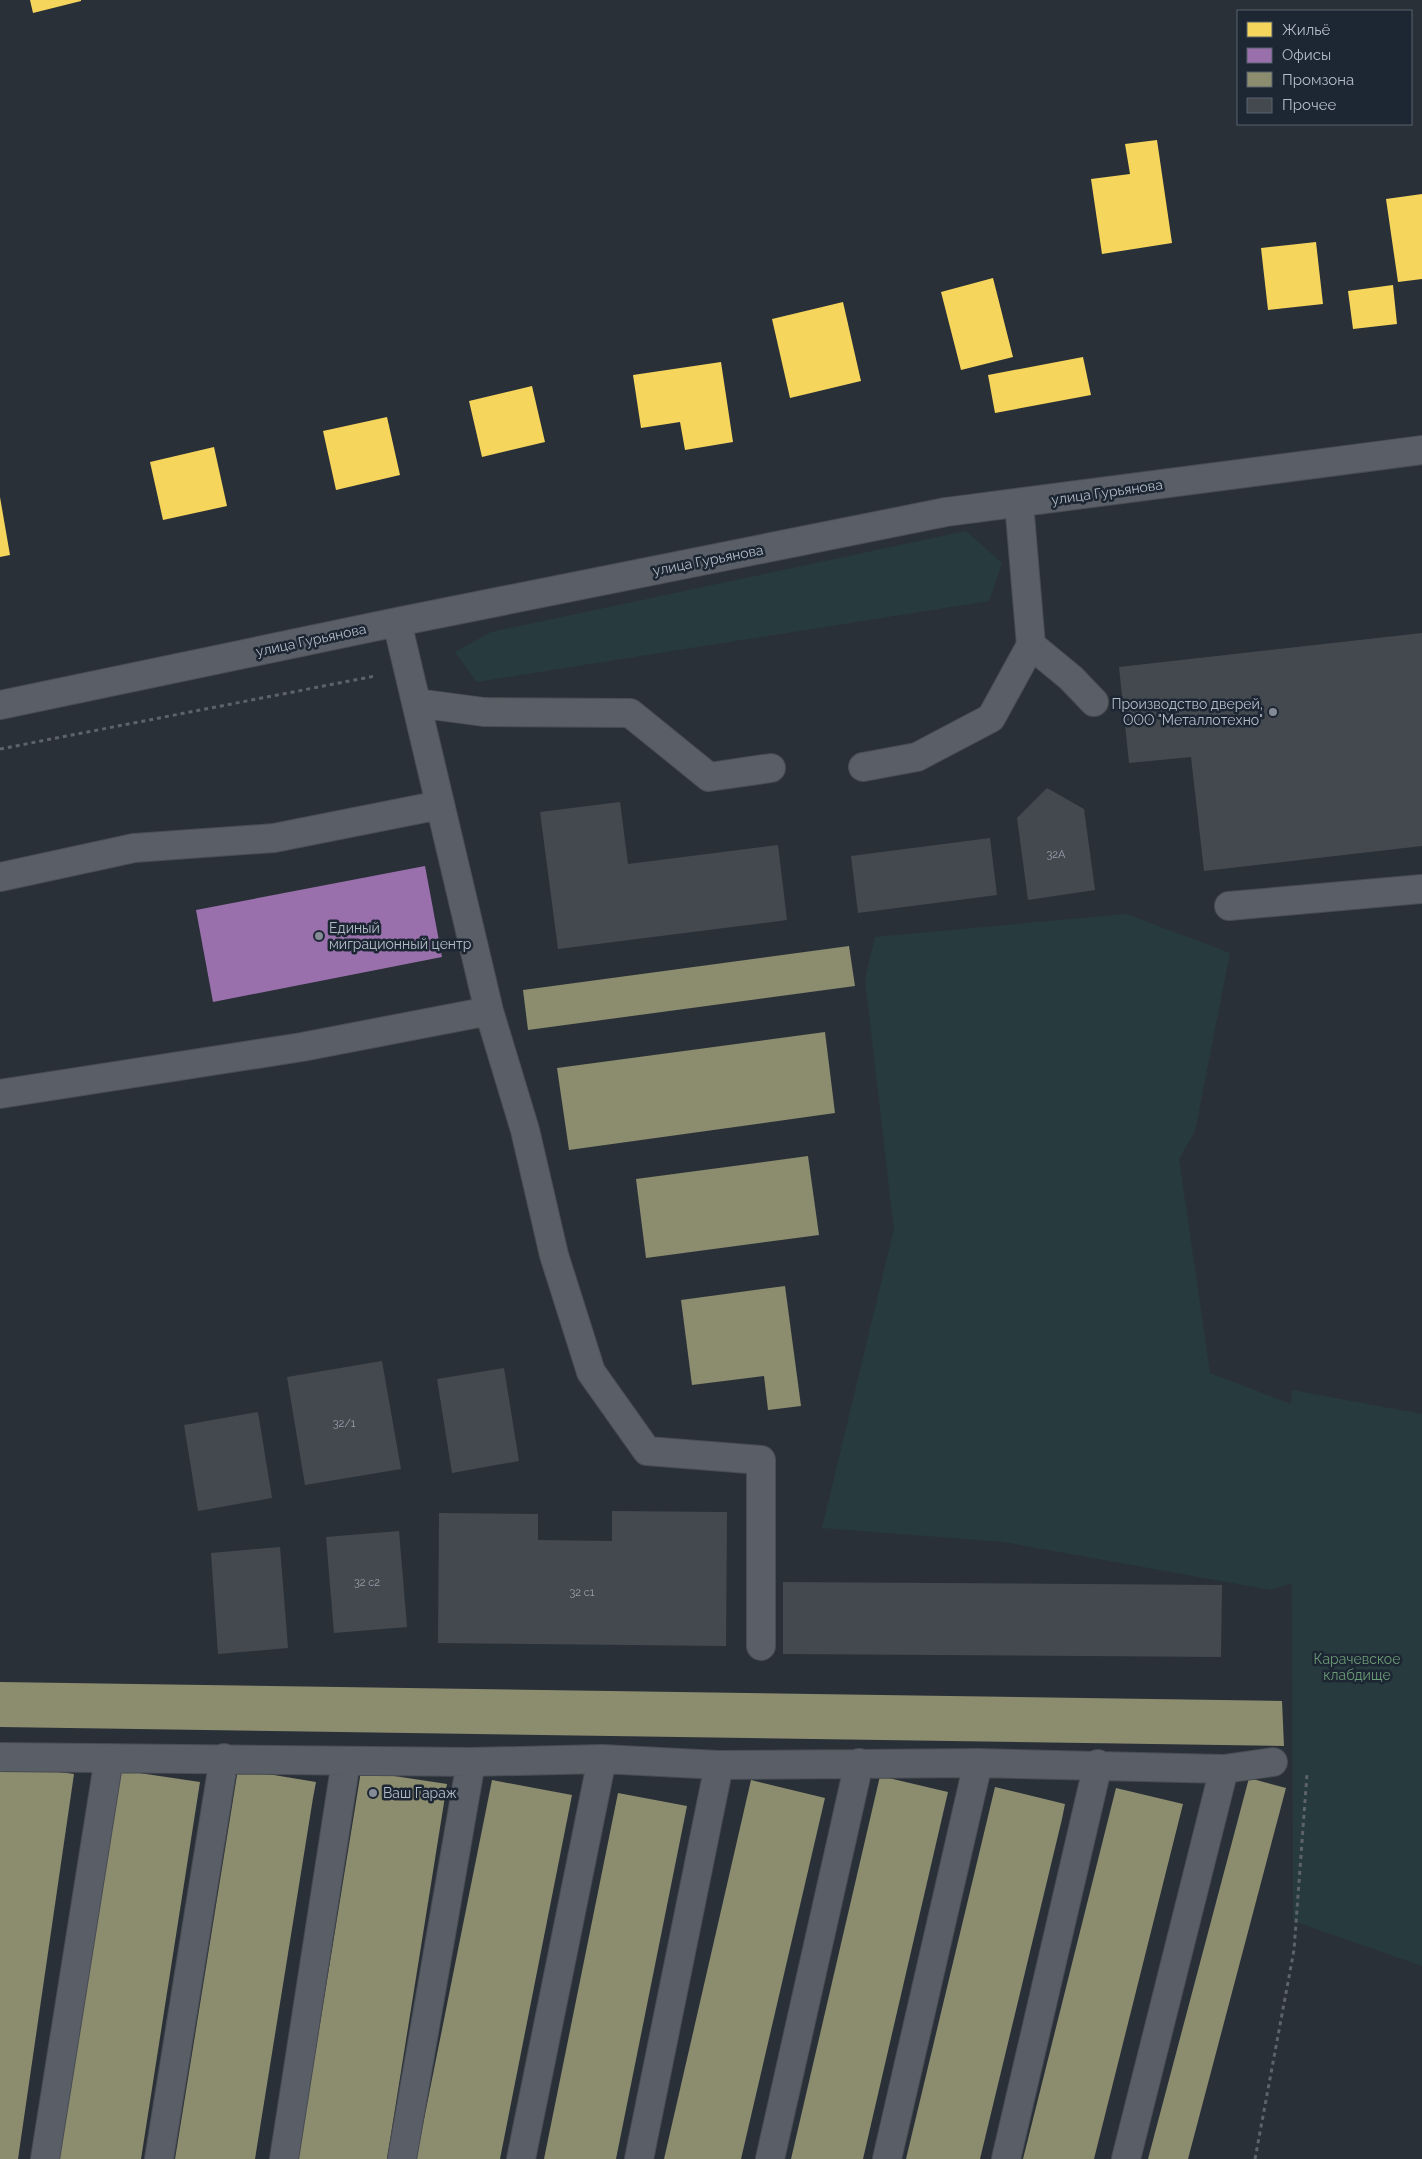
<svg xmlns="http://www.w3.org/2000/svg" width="1422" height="2159" font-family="Raleway,sans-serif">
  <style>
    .green { fill: #273a3e }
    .homes { fill: #f6d55c }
    .offices { fill: #9970ab }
    .industry { fill: #8c8c6e }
    .building { fill: #444950 }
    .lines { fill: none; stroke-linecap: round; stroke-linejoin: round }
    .minor-casing { stroke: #484c53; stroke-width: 30 }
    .path { stroke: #5d636a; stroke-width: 3; stroke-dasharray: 4 4; stroke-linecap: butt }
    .minor { stroke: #5a5e66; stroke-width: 28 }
    .poi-dot { fill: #848b96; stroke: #1d2633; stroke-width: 2 }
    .labels { text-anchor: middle; stroke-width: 5; stroke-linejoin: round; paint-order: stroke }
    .number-label { font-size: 11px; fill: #989fab }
    .street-label { font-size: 14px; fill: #b4bcc9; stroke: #1d2633 }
    .poi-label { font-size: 14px; fill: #b4bcc9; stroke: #1d2633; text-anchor: start }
    .park-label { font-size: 14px; fill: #6b9a76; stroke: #1d2633 }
  </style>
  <rect width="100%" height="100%" fill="#2a3038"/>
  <path class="green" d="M966 531 1002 563 989 601 477 682 455 652 491 632Z
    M1126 914 1230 953 1195 1131 1179 1159 1210 1373 1291 1404 1292 1390 1422 1414V1966L1293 1921 1292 1583 1271 1590 1004 1542 822 1528 894 1229 865 980 875 937Z"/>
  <path class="homes" d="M30 0H81V1L33 13Z
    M1157 140 1172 243 1102 254 1091 179 1130 174 1125 144Z
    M1422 194V279L1398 282 1386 199Z
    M1316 242 1323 304 1268 310 1261 248Z
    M993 278 1013 357 961 370 941 292Z
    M1393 285 1397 324 1353 329 1348 291Z
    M843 302 861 381 790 398 772 319Z
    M1083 357 1091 395 995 413 988 375Z
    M721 362 733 442 685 450 680 422 641 428 633 375Z
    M532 386 545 442 482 457 469 401Z
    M387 417 400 475 336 490 323 431Z
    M214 447 227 506 163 520 150 462Z
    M0 497 10 555 0 557Z"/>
  <path class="offices" d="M425 866 442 957 213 1002 196 910Z"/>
  <path class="industry" d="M849 946 855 986 528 1030 523 990Z
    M825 1032 835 1113 569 1150 557 1068Z
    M808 1156 819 1235 646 1258 636 1179Z
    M785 1286 801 1406 768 1410 764 1376 692 1385 681 1300Z
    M0 1682 1282 1701 1284 1746 0 1727Z
    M0 1764 74 1774 18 2159H0Z
    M238 1769 316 1782 313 1798 255 2159H175Z
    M119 1770 200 1782 141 2159H58Z
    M361 1771 447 1784 387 2159H298Z
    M880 1776 948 1792 863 2159H791Z
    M1249 1778 1286 1788 1188 2159H1148Z
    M492 1780 572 1795 500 2159H416Z
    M751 1780 825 1798 741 2159H664Z
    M995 1787 1065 1804 1062 1819 980 2159H906Z
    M1116 1788 1183 1804 1094 2159H1023Z
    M618 1793 687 1806 616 2159H544Z"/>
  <path class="building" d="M1422 633V846L1204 871 1191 757 1129 763 1119 667Z
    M1047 788 1084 809 1095 890 1028 900 1017 818Z
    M620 802 628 864 778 845 787 920 558 949 540 812Z
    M990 838 997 895 858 913 851 856Z
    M382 1361 401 1469 305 1485 287 1377Z
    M504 1368 519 1461 452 1473 437 1379Z
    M258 1412 272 1498 198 1511 184 1425Z
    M612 1511 727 1512 726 1646 438 1643 439 1513 538 1514V1540L612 1541Z
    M399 1531 407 1627 334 1633 326 1537Z
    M280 1547 288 1648 218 1654 211 1553Z
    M783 1582 1222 1585 1221 1657 783 1654Z"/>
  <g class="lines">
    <g class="minor-casing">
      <path id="minor" d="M397 622 489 1011 525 1130 554 1255 591 1372 647 1451 761 1460V1646
        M1031 645 1071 678 1094 702
        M416 703 484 712 630 713 709 777 771 768
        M0 705 397 622 946 512 1422 450
        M863 767 917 757 991 718 1031 645 1019 503
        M0 877 134 848 274 838 440 805
        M1229 906 1422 889
        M0 1094 302 1047 489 1011
        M0 1757 471 1762 602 1759 719 1765 978 1763 1224 1769 1126 2159
        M1224 1769 1273 1762
        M45 2159 109 1758
        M159 2159 224 1758
        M284 2159 346 1761
        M402 2159 471 1762
        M521 2159 602 1759
        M639 2159 719 1765
        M770 2159 859 1763
        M887 2159 978 1763
        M1006 2159 1098 1764"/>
    </g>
    <path class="path" d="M0 749 375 676
      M1255 2159 1294 1950 1307 1774"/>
    <use href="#minor" class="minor"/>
  </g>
  <g class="poi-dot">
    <circle cx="1273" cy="712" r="5"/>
    <circle cx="319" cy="936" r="5"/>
    <circle cx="373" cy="1793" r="5"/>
  </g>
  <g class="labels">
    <g class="number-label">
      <text x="1056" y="858">32А</text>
      <text x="344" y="1427">32/1</text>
      <text x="367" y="1586">32 с2</text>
      <text x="582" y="1596">32 с1</text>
    </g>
    <g class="street-label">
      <text transform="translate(1107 492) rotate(-8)" y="5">улица Гурьянова</text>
      <text transform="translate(708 560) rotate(-11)" y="5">улица Гурьянова</text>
      <text transform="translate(311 640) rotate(-12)" y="5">улица Гурьянова</text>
    </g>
    <g class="poi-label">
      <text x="1263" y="709" text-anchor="end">Производство дверей,<tspan x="1263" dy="16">ООО "Металлотехно"</tspan></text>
      <text x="329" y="933">Единый<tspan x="329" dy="16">миграционный центр</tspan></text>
      <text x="383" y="1798">Ваш Гараж</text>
    </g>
    <g class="park-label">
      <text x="1357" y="1664">Карачевское<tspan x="1357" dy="16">клабдище</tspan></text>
    </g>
  </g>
  <rect x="1237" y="10" width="175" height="115" fill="#1d2633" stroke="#59626f"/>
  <rect x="1247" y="22" width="25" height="15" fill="#f6d55c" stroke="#59626f"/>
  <text x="1282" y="35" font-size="15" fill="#b4bcc9">Жильё</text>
  <rect x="1247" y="48" width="25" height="15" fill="#9970ab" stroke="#59626f"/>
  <text x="1282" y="60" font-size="15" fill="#b4bcc9">Офисы</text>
  <rect x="1247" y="72" width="25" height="15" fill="#8c8c6e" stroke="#59626f"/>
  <text x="1282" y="85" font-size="15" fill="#b4bcc9">Промзона</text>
  <rect x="1247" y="98" width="25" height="15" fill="#444950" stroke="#59626f"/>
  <text x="1282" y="110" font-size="15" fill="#b4bcc9">Прочее</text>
</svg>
